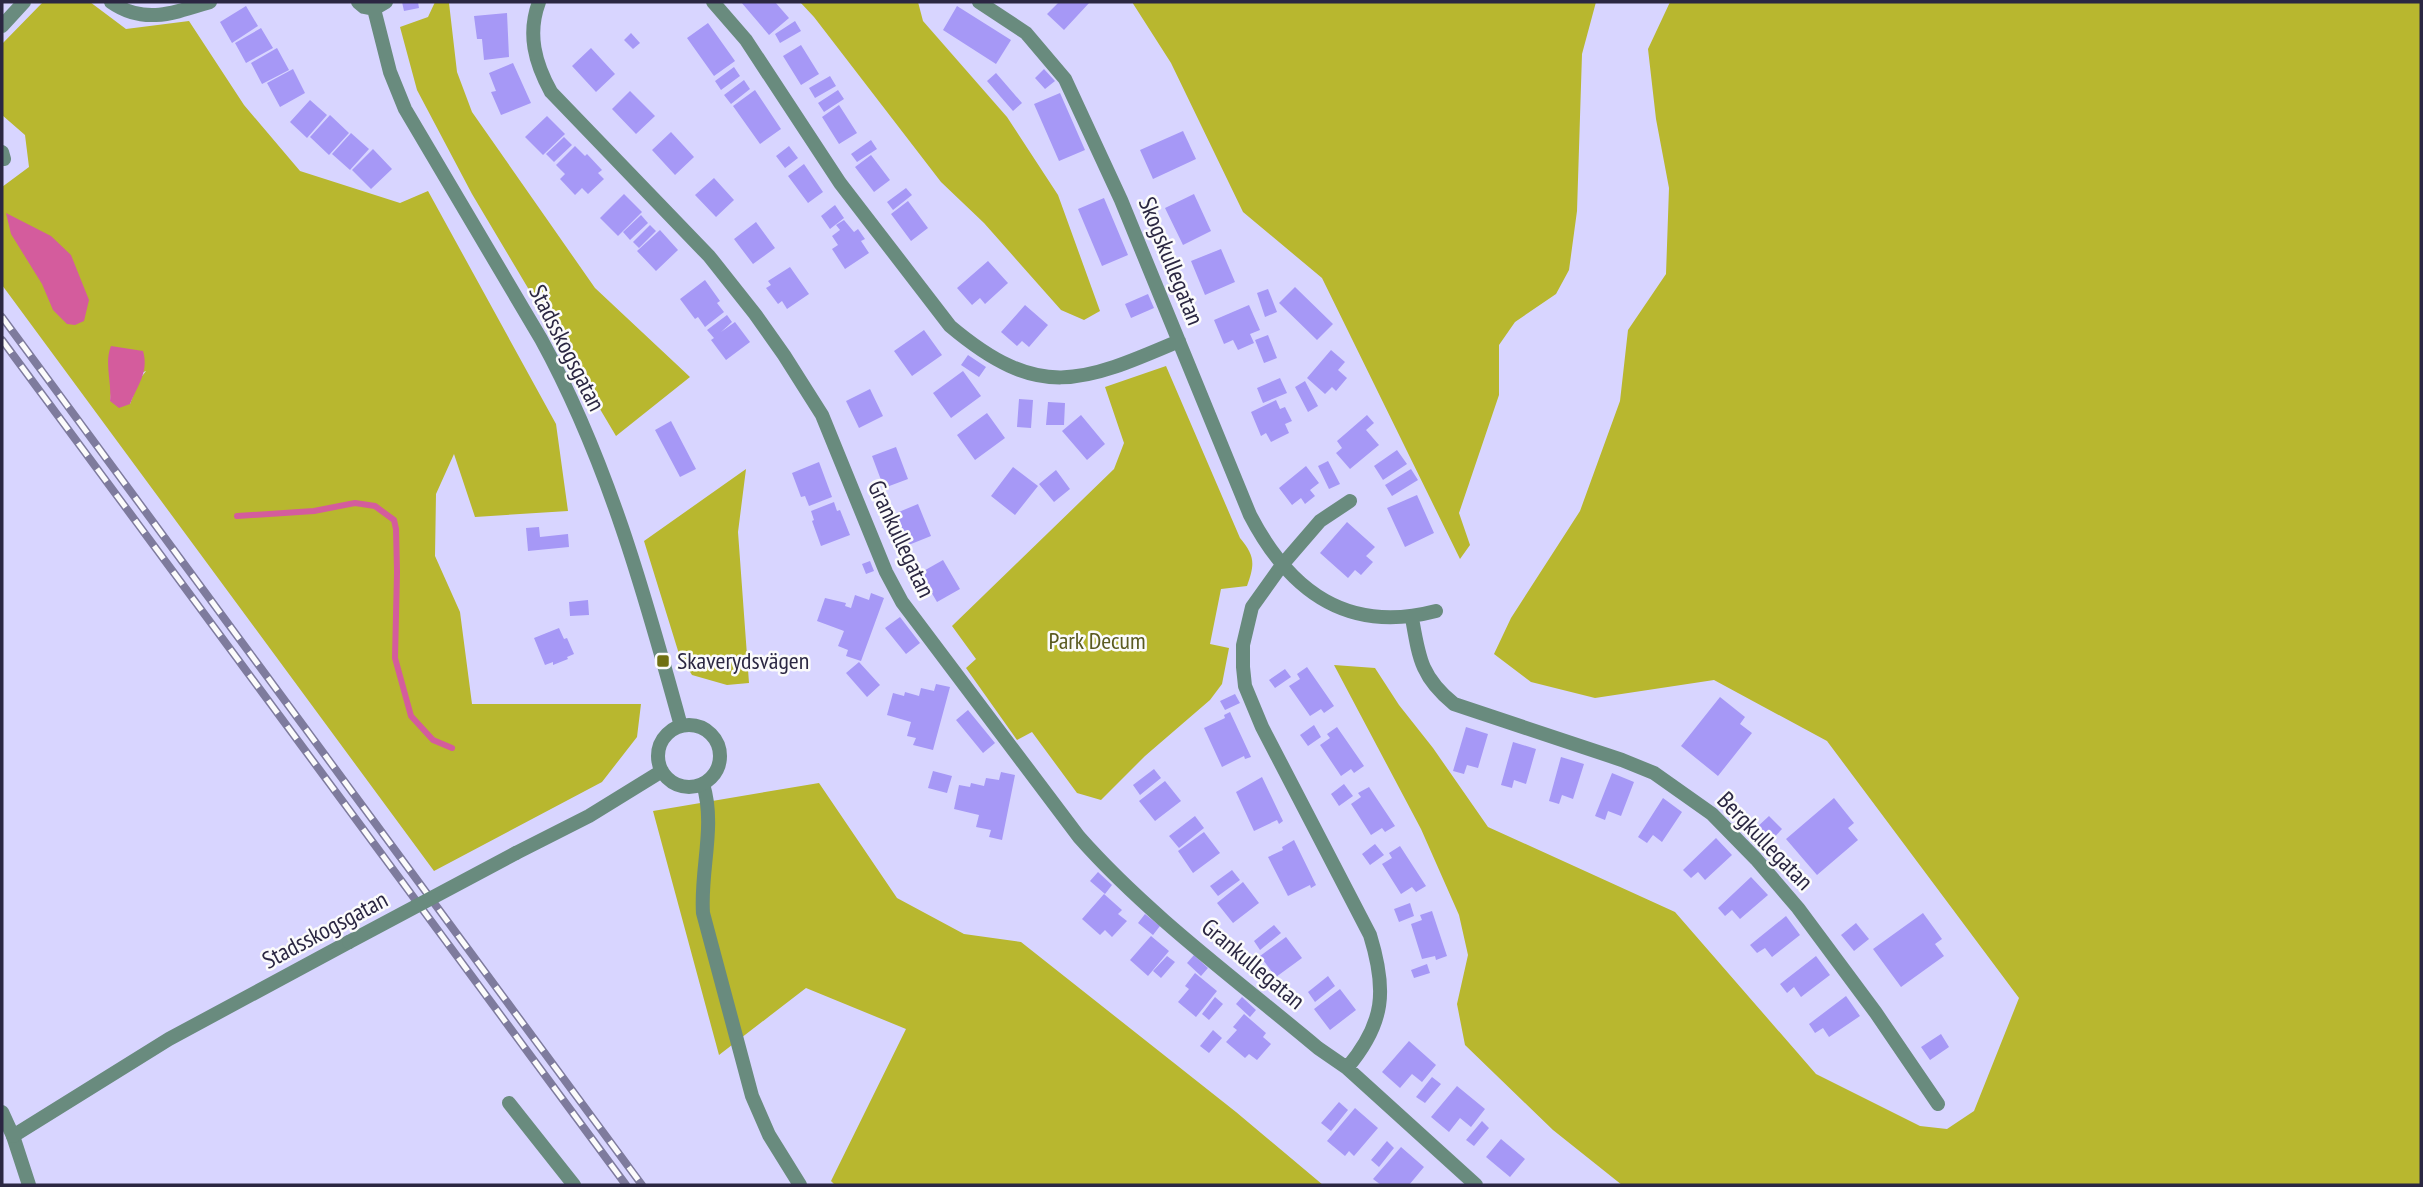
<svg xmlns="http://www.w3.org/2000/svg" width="2423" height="1187" font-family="'PT Sans Narrow',sans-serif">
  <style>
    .green { fill: #b8b72f; fill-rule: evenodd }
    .water { fill: #d45c9d }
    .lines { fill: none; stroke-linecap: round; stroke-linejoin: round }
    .stream { stroke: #d45c9d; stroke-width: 6 }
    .building { fill: #a698f6 }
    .minor { stroke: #698b7e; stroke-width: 14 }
    .tertiary { stroke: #698b7e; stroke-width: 14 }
    .rail-casing { stroke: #7e7b9d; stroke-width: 8 }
    .rail { stroke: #fbfbfb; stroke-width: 5; stroke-dasharray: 16; stroke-linecap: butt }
    .tertiary-bridge { stroke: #698b7e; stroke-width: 14 }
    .poi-dot { fill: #707012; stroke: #fbfbfb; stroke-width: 2.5 }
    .labels { text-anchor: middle; stroke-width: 5; stroke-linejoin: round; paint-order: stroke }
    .street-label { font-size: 24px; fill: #2b2742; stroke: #fbfbfb }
    .park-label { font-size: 24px; fill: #5a5a20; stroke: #fbfbfb }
    .poi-label { font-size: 24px; fill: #2b2742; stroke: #fbfbfb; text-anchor: start }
  </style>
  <rect width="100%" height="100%" fill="#d8d5ff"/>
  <path class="green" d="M43 2H90L126 29 189 21 244 105 300 171 400 203 428 191 556 424 568 511 475 517 454 454 436 494 435 556 460 612 472 704H641L637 737 602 782 434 871 2 285V187L29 167 25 135 2 115V44ZM146 371 139 380 130 404 110 401 112 385Z
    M435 2H517L449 3 457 72 472 112 595 288 690 377 616 436 472 194 417 90 400 27 428 17Z
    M800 2H918L923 21 1007 117 1058 195 1100 311 1084 320 1061 310 984 223 941 182 814 17Z
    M1132 2H1596L1582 54 1577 211 1569 270 1556 294 1515 322 1499 345V395L1459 513 1470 545 1460 559 1322 278 1243 212 1171 63Z
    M1670 2H2421V1185H1622L1553 1130 1465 1045 1457 1004 1468 955 1459 915 1421 829 1334 665 1375 668 1399 705 1433 748 1488 827 1675 912 1816 1074 1920 1126 1947 1129 1974 1111 2019 998 1827 741 1714 680 1595 698 1531 682 1494 654 1511 618 1580 511 1620 401 1628 330 1666 274 1669 188 1656 119 1648 49Z
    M1166 366 1240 538C1255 556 1255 564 1247 586L1221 589 1210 644 1229 648 1222 684 1210 700 1145 756 1101 800 1077 793 1032 732 1017 740 966 668 976 659 952 626 1114 469 1124 443 1105 387Z
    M746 469 738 532 749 683 727 685 692 675 679 654 644 541Z
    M819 783 897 898 964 934 1021 942 1236 1112 1323 1185H835L831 1181 906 1029 806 988 719 1055 653 811Z"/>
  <path class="water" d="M6 213 51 236 71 255 89 300 84 321 75 325 67 324 53 310 42 284 11 234Z
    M111 346 143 351C149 372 138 384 130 404L119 408 110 401C112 382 104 363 111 346Z"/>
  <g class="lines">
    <path class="stream" d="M237 516 314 511 355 503 375 506 394 520 396 529 397 572 395 658 411 716 433 740 452 748"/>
  </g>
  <path class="building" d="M402 2H418L419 8 404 11Z
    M741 2H775L789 18 769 35Z
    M1059 2H1090L1064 30 1047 14Z
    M246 6 258 26 232 43 220 22Z
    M957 6 1011 40 996 64 943 30Z
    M507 13 509 57 484 60 482 39H477L474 16Z
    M795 21 801 31 780 43 775 34Z
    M708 23 735 61 714 76 687 38Z
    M261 28 273 48 246 63 235 43Z
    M631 33 640 43 633 49 624 40Z
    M801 45 819 74 801 85 783 56Z
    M277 48 289 70 262 84 251 63Z
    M591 48 615 74 596 92 572 66Z
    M513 63 531 103 501 115 491 92 496 91 489 73Z
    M734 67 740 76 721 90 715 81Z
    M293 69 305 93 280 107 267 83Z
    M1044 69 1055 81 1045 89 1035 78Z
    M996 73 1022 103 1013 111 987 81Z
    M830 76 836 86 815 98 809 88Z
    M744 80 750 89 731 104 724 95Z
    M755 90 781 129 760 144 733 106Z
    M838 90 844 99 824 112 818 103Z
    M630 91 655 116 636 134 612 109Z
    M1060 93 1085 150 1059 161 1034 104Z
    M310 100 327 115 307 138 290 122Z
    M839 105 857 133 839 144 822 117Z
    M330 115 349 133 329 155 310 137Z
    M547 116 565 134 543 155 525 137Z
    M1183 131 1196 159 1153 179 1140 150Z
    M671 132 694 157 675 175 652 150Z
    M351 133 369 149 350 170 332 154Z
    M564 137 572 145 554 162 546 154Z
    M871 140 877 149 857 162 851 154Z
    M575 146 585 156 587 154 602 170 598 173 604 179 588 194 582 188 575 195 560 179 565 174 556 165Z
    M789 146 798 158 785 168 776 156Z
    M373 149 392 169 371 189 352 170Z
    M871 155 890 180 874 192 855 167Z
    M804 164 823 192 808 203 788 176Z
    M714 178 734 200 716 217 695 195Z
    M906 188 912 195 893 210 887 202Z
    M624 194 642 212 618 236 600 218Z
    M1194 194 1211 231 1183 245 1165 208Z
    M1104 198 1128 255 1102 266 1078 209Z
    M908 201 928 228 911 241 891 214Z
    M835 205 844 218 830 229 821 216Z
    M641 215 648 223 630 240 623 232Z
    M844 220 854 232 858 229 865 239 861 241 869 253 845 269 832 249 838 245 832 236 840 230 836 225Z
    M756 222 775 248 753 264 734 239Z
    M650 225 656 231 639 248 633 242Z
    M660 230 678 250 656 271 637 251Z
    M1221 249 1235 282 1205 295 1191 261Z
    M988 261 1008 283 985 304 980 298 972 305 957 288Z
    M790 267 809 294 787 309 782 301 778 304 766 288 771 285 768 281Z
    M705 280 720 301 717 303 724 312 705 327 698 317 695 319 680 299Z
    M1295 287 1333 324 1317 340 1279 303Z
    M1268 289 1277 312 1265 317 1257 293Z
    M1148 294 1154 308 1131 318 1125 304Z
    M1025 305 1048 325 1029 347 1022 341 1017 346 1001 332Z
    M1249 305 1260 330 1250 334 1254 343 1238 350 1233 340 1224 344 1214 320Z
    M727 315 732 322 721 332 735 322 750 342 726 360 711 340 714 338 707 330Z
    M924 330 942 355 912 376 894 351Z
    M1268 335 1277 358 1264 363 1255 340Z
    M1331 350 1345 362 1338 370 1347 378 1336 391 1332 387 1325 394 1307 378Z
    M968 355 986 367 979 377 961 365Z
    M963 371 981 396 951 418 933 393Z
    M1280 378 1287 393 1263 403 1257 388Z
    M1305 381 1318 406 1308 412 1295 387Z
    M870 389 883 416 859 428 846 401Z
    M1019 399 1033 400 1031 428 1017 427Z
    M1276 400 1280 409 1285 407 1292 421 1285 424 1289 433 1271 442 1266 433 1261 436 1251 412Z
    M1048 402 1065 403 1064 425H1046Z
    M987 413 1005 438 975 460 957 435Z
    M1081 415 1105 444 1087 460 1062 431Z
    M1367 415 1374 423 1366 430 1379 445 1350 469 1336 453 1342 448 1337 441Z
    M671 421 696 469 680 477 655 430Z
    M896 447 908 479 884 488 872 456Z
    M1397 450 1407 464 1383 480 1374 466Z
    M1328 461 1340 484 1329 489 1318 466Z
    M819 462 832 497 809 506 805 496 801 497 792 473Z
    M1306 466 1319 483 1310 490 1315 496 1305 504 1301 498 1292 505 1279 488Z
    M1013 467 1038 486 1015 515 991 496Z
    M1411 469 1418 480 1392 496 1385 485Z
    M1056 470 1070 489 1054 502 1039 484Z
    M1417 495 1434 533 1405 547 1387 508Z
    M834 502 837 511 840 510 850 535 821 546 812 521 814 520 811 511Z
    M918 504 931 536 906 546 894 514Z
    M1347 522 1375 547 1366 556 1373 562 1361 575 1355 570 1348 578 1320 553Z
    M539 527 540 537 568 534 569 547 528 551 526 528Z
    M943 560 960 589 937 602 920 573Z
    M870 561 874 571 866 574 862 564Z
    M871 593 884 598 861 661 846 656 848 650 838 646 844 631 817 621 825 598 846 603 845 606 851 608 855 595 869 600Z
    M588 600 589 615 570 616 569 602Z
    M900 617 920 643 906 654 885 628Z
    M559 628 564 639 567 638 574 654 567 657 568 659 553 665V662L545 665 534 638Z
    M859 662 880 685 867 697 846 673Z
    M1307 667 1334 706 1324 713 1321 709 1310 716 1289 686 1300 679 1297 674Z
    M1285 669 1291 677 1275 688 1269 680Z
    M936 684 950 687 933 750 913 745 916 738 907 736 911 722 887 715 893 693 904 696 905 692 919 696 921 688 934 691Z
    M1235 694 1240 703 1225 710 1220 701Z
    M1720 697 1745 717 1740 724 1752 733 1718 776 1681 746Z
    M968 710 995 743 983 753 956 720Z
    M1230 712 1251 757 1245 759 1244 756 1222 767 1204 728 1225 718 1224 715Z
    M1314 725 1321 737 1308 746 1300 735Z
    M1337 727 1364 766 1354 773 1351 769 1341 776 1320 745 1330 738 1327 734Z
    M1466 727 1488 734 1478 768 1467 765 1464 774 1453 771Z
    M1513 742 1536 749 1526 784 1514 780 1512 788 1501 785Z
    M1561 757 1584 764 1573 799 1562 795 1559 804 1549 801Z
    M1154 769 1161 778 1140 795 1133 785Z
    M933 771 952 776 947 793 928 788Z
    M1001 772 1015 775 1002 840 989 837 991 830 976 827 979 815 954 809 959 785 970 787 971 783 984 786 986 778 999 780Z
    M1612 773 1634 782 1621 816 1608 811 1605 820 1595 816Z
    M1262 777 1283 821 1279 824 1277 820 1254 831 1236 792Z
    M1165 781 1181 801 1155 821 1139 801Z
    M1344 784 1353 796 1339 806 1331 794Z
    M1369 787 1395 826 1385 832 1382 828 1371 835 1351 804 1361 797 1358 793Z
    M1663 798 1682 812 1662 842 1653 835 1647 843 1638 837Z
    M1834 798 1854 823 1848 828 1858 840 1817 875 1786 839Z
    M1195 816 1204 828 1179 848 1169 836Z
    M1769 816 1782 829 1769 843 1755 829Z
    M1204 832 1220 853 1193 873 1178 851Z
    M1716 838 1732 855 1705 880 1698 872 1691 878 1683 870Z
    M1294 840 1316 885 1311 888 1310 885 1288 896 1268 857 1283 850 1282 847Z
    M1375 844 1384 855 1370 865 1362 854Z
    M1400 846 1426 886 1416 892 1412 887 1401 894 1382 864 1392 858 1389 853Z
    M1232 870 1240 880 1218 896 1210 886Z
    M1098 872 1112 885 1105 894 1090 881Z
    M1751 877 1768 895 1740 919 1732 910 1725 916 1718 908Z
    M1243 882 1259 903 1233 923 1217 903Z
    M1104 894 1122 910 1118 914 1127 921 1112 937 1105 930 1100 935 1082 919Z
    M1410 903 1414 916 1399 922 1394 909Z
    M1432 911 1447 956 1436 960 1435 956 1422 959 1411 924 1422 920 1420 915Z
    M1923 913 1942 939 1935 944 1944 956 1901 987 1873 949Z
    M1145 914 1160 926 1153 935 1138 923Z
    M1786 916 1800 935 1772 957 1765 948 1757 953 1750 945Z
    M1856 923 1869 939 1854 951 1841 935Z
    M1274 925 1281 933 1260 950 1254 941Z
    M1151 936 1169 951 1148 976 1130 960Z
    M1286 937 1302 958 1276 977 1260 956Z
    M1194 955 1208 968 1201 976 1187 963Z
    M1167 956 1175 962 1161 978 1153 971Z
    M1816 956 1830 975 1801 997 1794 987 1787 993 1780 984Z
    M1427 964 1430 973 1414 978 1411 970Z
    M1195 973 1217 991 1196 1017 1178 1002 1189 989 1185 986Z
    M1328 976 1335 986 1315 1002 1308 992Z
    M1340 989 1356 1010 1330 1030 1314 1009Z
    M1846 996 1860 1016 1829 1037 1823 1028 1815 1033 1809 1024Z
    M1215 997 1223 1004 1209 1020 1202 1014Z
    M1242 997 1256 1010 1250 1017 1236 1004Z
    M1244 1014 1266 1033 1263 1037 1271 1044 1257 1060 1249 1054 1245 1058 1226 1042 1237 1030 1233 1027Z
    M1213 1030 1222 1038 1209 1053 1200 1046Z
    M1941 1034 1949 1047 1930 1060 1921 1047Z
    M1409 1041 1436 1065 1422 1082 1412 1074 1400 1088 1382 1072Z
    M1432 1077 1441 1084 1425 1103 1416 1097Z
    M1457 1086 1485 1109 1471 1127 1460 1118 1449 1132 1431 1117Z
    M1339 1102 1348 1110 1331 1131 1321 1123Z
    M1355 1108 1378 1128 1354 1156 1349 1151 1345 1156 1327 1141Z
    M1482 1121 1489 1128 1474 1146 1466 1140Z
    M1501 1139 1525 1159 1510 1177 1486 1157Z
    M1387 1141 1394 1148 1379 1167 1371 1160Z
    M1401 1147 1424 1167 1409 1185H1381L1373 1179Z"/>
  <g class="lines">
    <path class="minor" d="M111 2C144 25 174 13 210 2
      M539 2C527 34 535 63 551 92L709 256 755 314 784 355 822 415 886 572 902 602 1079 837C1149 916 1237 980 1318 1048L1347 1068 1476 1185
      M713 2 746 40 840 183 950 326C1039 401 1081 383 1179 341
      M979 2 1026 33 1065 79 1121 200 1250 515C1290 592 1348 634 1436 611
      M2 26 24 2
      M2 152 4 159
      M1412 618C1419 658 1421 677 1454 704L1622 760 1654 773 1712 814 1756 859 1798 908 1876 1013 1938 1104
      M703 784C716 826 700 870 703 913L752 1096 769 1135 800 1185
      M1347 1068C1385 1023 1387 990 1370 935L1262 727 1245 686 1243 667V645L1252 607 1282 565 1320 521 1350 501
      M509 1103 574 1185
      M13 1136 29 1185"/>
    <path class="tertiary" d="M358 2 364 7 374 9 386 2
      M374 9 390 72 405 109 541 339C607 459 645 595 681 726
      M658 756a31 31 0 1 1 62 0a31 31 0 1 1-62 0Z
      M516 853 589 816 662 771
      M2 1112 13 1136 169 1039 349 942"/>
    <g class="rail-casing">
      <path id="rail" d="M2 317 642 1185
        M2 340 626 1185"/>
    </g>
    <use href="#rail" class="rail"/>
    <path class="tertiary-bridge" d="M349 942 516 853"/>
  </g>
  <rect class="poi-dot" x="656" y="654" width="14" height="14" rx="3.5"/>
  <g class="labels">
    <g class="street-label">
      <text transform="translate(1171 261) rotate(68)" y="8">Skogskullegatan</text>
      <text transform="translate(567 348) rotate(63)" y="8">Stadsskogsgatan</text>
      <text transform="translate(901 539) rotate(65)" y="8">Grankullegatan</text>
      <text transform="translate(1765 841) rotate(46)" y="8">Bergkullegatan</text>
      <text transform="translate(325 930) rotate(-28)" y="8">Stadsskogsgatan</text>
      <text transform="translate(1253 964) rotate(40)" y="8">Grankullegatan</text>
    </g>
    <g class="park-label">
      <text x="1097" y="649">Park Decum</text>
    </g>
    <g class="poi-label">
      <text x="677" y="669">Skaverydsvägen</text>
    </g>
  </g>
  <rect width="2423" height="1187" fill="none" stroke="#2b2742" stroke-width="7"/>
</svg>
